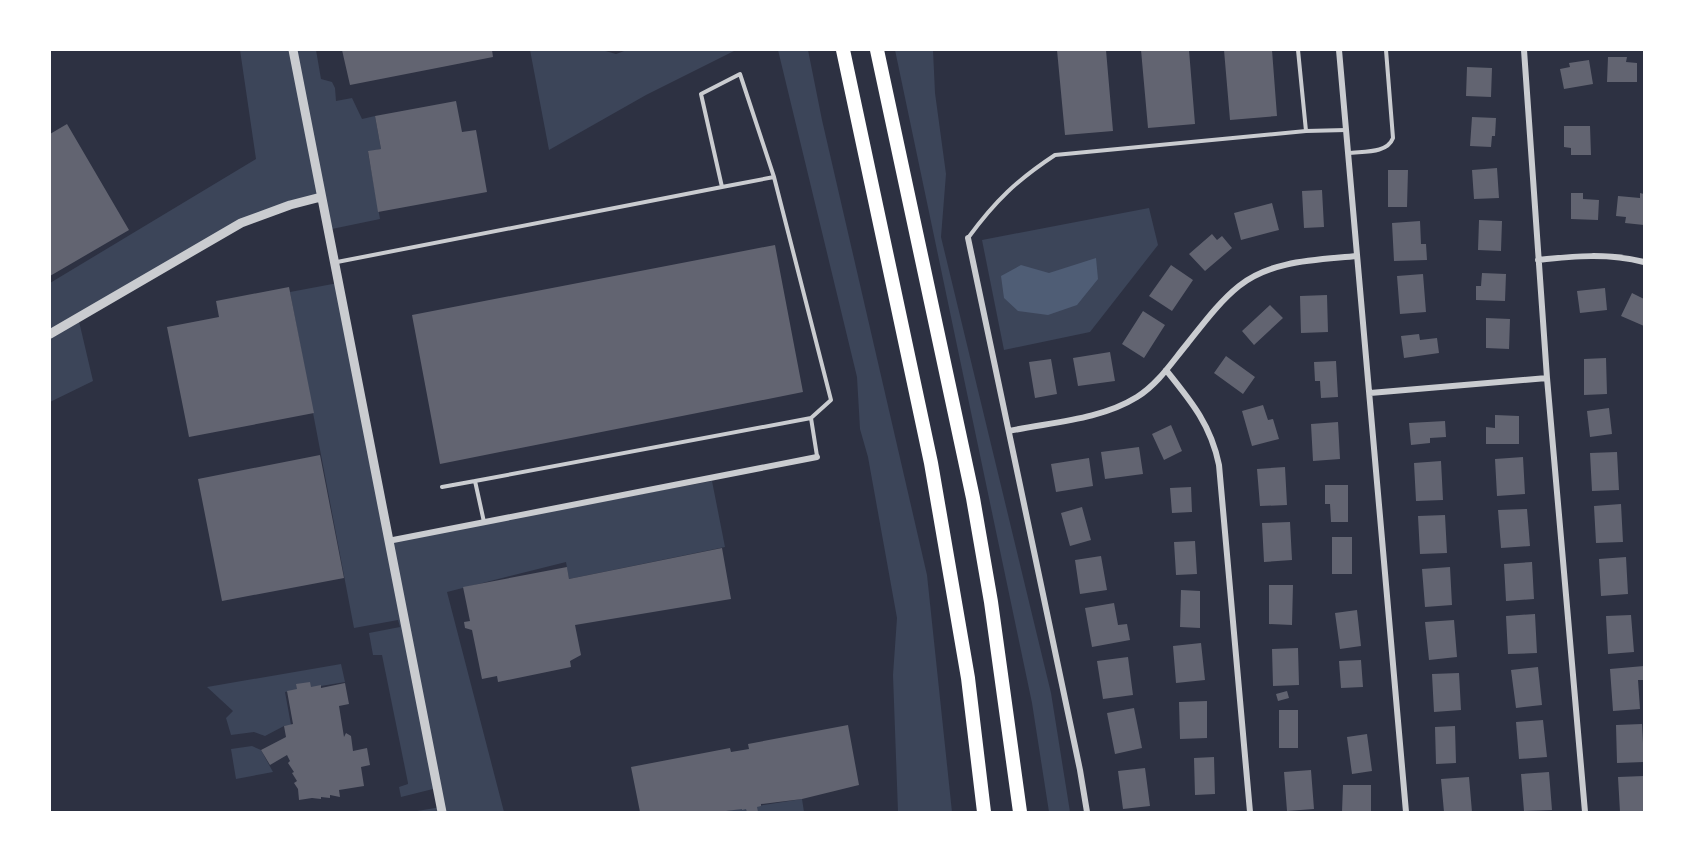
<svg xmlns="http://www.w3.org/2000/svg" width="1694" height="862" font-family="'Archivo Narrow',sans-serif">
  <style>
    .green { fill: #3c4559 }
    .water { fill: #4f5d75 }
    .building { fill: #626471 }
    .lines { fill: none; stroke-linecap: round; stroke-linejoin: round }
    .service { stroke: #caccd0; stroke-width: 4 }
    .minor { stroke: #caccd0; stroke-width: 6 }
    .tertiary { stroke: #caccd0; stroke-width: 9 }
    .motorway { stroke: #fff; stroke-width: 14 }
  </style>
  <rect width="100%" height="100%" fill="#2d3142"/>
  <path class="green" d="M240 50H316L321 79 332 82 335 88 336 101 352 98 362 119 375 116 381 149 368 152 380 219 327 230 321 198 256 216 78 317 93 381 50 402V283L256 159Z
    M530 50H602L616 54 627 50H736L646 95 549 150Z
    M778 50H808L822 120 927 575 952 812H898L893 675 897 618 868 457 860 429 857 377Z
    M895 50H933L935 93 946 174 941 237 1051 693 1070 812H1049L1032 703Z
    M1149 208 1158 245 1090 332 1004 350 982 240Z
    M338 283 389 541 712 481 725 547 569 579 566 562 447 592 504 812H411L441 807 437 788 401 797 399 787 408 784V783L382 655H373L369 633 400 627 398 620 354 628 290 292Z
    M341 664 345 682 285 692 291 725 284 726 265 736 254 732 231 735 226 718 233 711 207 687Z
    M252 746 261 750 273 772 236 779 231 749Z
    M802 799 804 812H718Z"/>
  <path class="water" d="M1096 258 1098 279 1077 305 1048 315 1018 311 1004 298 1001 276 1021 265 1049 273Z"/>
  <path class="building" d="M342 50H492L493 57 350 85Z
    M1057 50H1106L1113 131 1065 135Z
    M1141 50H1189L1195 124 1148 128Z
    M1224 50H1272L1277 116 1230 120Z
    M1608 57H1627L1626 62 1637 63V82H1607Z
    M1589 60 1593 84 1564 89 1560 69 1570 67 1569 63Z
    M1467 67 1492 68 1491 97 1466 96Z
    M456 101 462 132 476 130 487 192 378 212 368 151 381 149 375 116Z
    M1472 117 1496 118 1495 136H1492L1491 147 1470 146Z
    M67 124 129 230 50 276V134Z
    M1564 126H1590L1591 155H1571V148L1564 147Z
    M1497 168 1499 198 1474 199 1472 170Z
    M1388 170H1408L1407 207H1388Z
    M1322 190 1324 227 1304 228 1302 191Z
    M1571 193H1583V199L1599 200 1598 220 1571 219Z
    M1640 193 1644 194V225L1625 223 1626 217 1616 216 1618 196 1640 198Z
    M1272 203 1279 230 1241 240 1234 213Z
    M1479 220 1502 221 1501 251 1478 250Z
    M1420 221 1421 244H1426L1427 260 1394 261 1392 223Z
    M1212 234 1217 240 1222 236 1232 248 1205 271 1189 254Z
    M775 245 803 392 440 464 412 315Z
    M1171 265 1193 280 1172 311 1149 296Z
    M1482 273 1506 274 1505 301 1476 300V286H1481Z
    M1423 274 1426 312 1400 314 1397 276Z
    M289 287 314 413 189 437 167 327 219 317 216 301Z
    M1605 288 1607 310 1580 313 1577 291Z
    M1632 293 1644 299V326L1621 316Z
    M1327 295 1328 332 1301 333 1300 296Z
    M1270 305 1283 318 1254 345 1242 331Z
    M1143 311 1165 325 1144 358 1122 344Z
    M1486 318 1510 319 1509 349 1486 348Z
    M1419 334 1420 340 1437 338 1439 353 1404 358 1401 336Z
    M1110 352 1115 381 1078 386 1073 358Z
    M1226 356 1255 377 1243 394 1214 373Z
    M1606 358 1607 394 1584 395V359Z
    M1051 359 1057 394 1035 398 1029 362Z
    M1336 361 1338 397 1321 398 1320 381H1315L1314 362Z
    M1263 405 1268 420 1273 419 1279 439 1252 446 1242 411Z
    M1609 408 1612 434 1590 437 1587 411Z
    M1495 415 1519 416V444H1486V427L1495 428Z
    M1445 421 1446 437 1430 438V443L1411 445 1409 423Z
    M1338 422 1340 459 1313 461 1311 424Z
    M1171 425 1182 451 1164 460 1152 434Z
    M1139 447 1143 474 1105 479 1101 452Z
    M1617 452 1619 490 1592 491 1590 453Z
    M320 455 344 578 222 601 198 479Z
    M1523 457 1525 494 1497 496 1495 459Z
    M1089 458 1093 486 1056 492 1051 464Z
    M1441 461 1443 500 1416 501 1414 463Z
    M1285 467 1287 505 1260 506 1257 469Z
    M1325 485H1348V522H1331L1330 504H1325Z
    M1191 487 1192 512 1172 513 1170 488Z
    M1621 504 1623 542 1596 543 1594 506Z
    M1082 507 1091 540 1070 546 1061 513Z
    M1527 509 1530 546 1501 548 1498 510Z
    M1445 515 1447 553 1420 554 1418 516Z
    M1290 522 1292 560 1264 562 1262 523Z
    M1332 537H1352V574H1332Z
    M1195 541 1197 574 1176 575 1174 542Z
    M722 548 731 599 575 625 581 655 570 661 571 667 498 682 497 676 482 679 472 630 465 628 464 622 470 621 463 587 567 567 569 579Z
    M1101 556 1107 590 1080 594 1075 560Z
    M1626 557 1628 594 1601 596 1599 559Z
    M1532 562 1534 599 1506 601 1504 564Z
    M1450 567 1452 605 1425 607 1422 569Z
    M1269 585H1293L1292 625 1269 624Z
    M1181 590 1200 591V628L1180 627Z
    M1114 603 1118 625 1127 624 1130 640 1092 647 1085 608Z
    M1357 610 1361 646 1340 649 1335 613Z
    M1535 614 1537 653 1508 654 1506 616Z
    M1631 615 1634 652 1608 654 1606 616Z
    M1454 620 1457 657 1429 660 1425 622Z
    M1201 643 1205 680 1176 683 1173 646Z
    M1298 648 1299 685 1273 686 1272 649Z
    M1128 657 1133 695 1103 699 1097 661Z
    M1361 660 1363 687 1341 688 1339 661Z
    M1644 666V680H1638L1640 709 1613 711 1610 669Z
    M1538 667 1542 705 1516 708 1511 670Z
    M1459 673 1461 710 1434 712 1432 674Z
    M310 682 311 687 321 685V688L345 683 349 704 339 706 344 737 346 733 351 736 353 751 367 748 370 765 361 767 364 786 339 790 340 797 330 795V798L321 797V799L312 798 299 800 298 789 294 783 297 781 292 773 294 772 288 763 290 761 287 755 270 765 261 750 286 737 284 726 293 724 287 691 297 689 296 684Z
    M1287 691 1289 698 1278 701 1276 694Z
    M1207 701V738L1180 739 1179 702Z
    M1134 708 1142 748 1115 754 1107 713Z
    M1279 710H1298V748H1279Z
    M1543 720 1547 757 1519 759 1516 722Z
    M1642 724 1644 762 1617 763 1616 725Z
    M848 725 859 785 802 799 761 804V806L757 807 758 812H747L746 809 742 810V809L718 812H640L631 767 730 748 731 752 749 749 748 744Z
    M1455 726 1456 763 1436 764 1435 727Z
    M1367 734 1372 771 1352 774 1347 737Z
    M1214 757 1215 794 1195 795 1194 758Z
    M1145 768 1150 806 1123 809 1118 771Z
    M1311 770 1314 809 1287 811 1284 772Z
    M1549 772 1552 810 1524 811 1521 774Z
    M1644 776V812H1620L1618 777Z
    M1469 777 1472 812H1444L1441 779Z
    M1343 785H1371V812H1342Z"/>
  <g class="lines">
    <path class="service" d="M1298 50 1306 131
      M1348 153C1363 151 1387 154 1393 138L1386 50
      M774 177 722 187 701 94 740 74 774 177 831 400 811 418 817 456
      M968 238C995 201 1017 180 1055 155L1306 131 1346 130
      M337 262 722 187
      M442 487 475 481
      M484 522 475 481 811 418"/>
    <path class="minor" d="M1339 50 1406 812
      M1524 50 1547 378 1585 812
      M968 238 1080 770 1087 812
      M1538 260C1575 256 1608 253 1644 262
      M1166 370C1191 401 1211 425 1219 465L1250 812
      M1370 393 1547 378
      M1009 431C1052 422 1100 420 1137 397 1158 384 1172 362 1187 344 1203 324 1219 302 1239 286 1271 260 1318 260 1357 256
      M388 541 817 457"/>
    <path class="tertiary" d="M293 50 442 812
      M50 334 241 223 290 205 321 197"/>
    <path class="motorway" d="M843 50 931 463 968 678 984 812
      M877 50 973 498 991 602 1020 812"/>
  </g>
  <rect width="1694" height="862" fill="none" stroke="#ffffff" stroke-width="102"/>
</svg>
